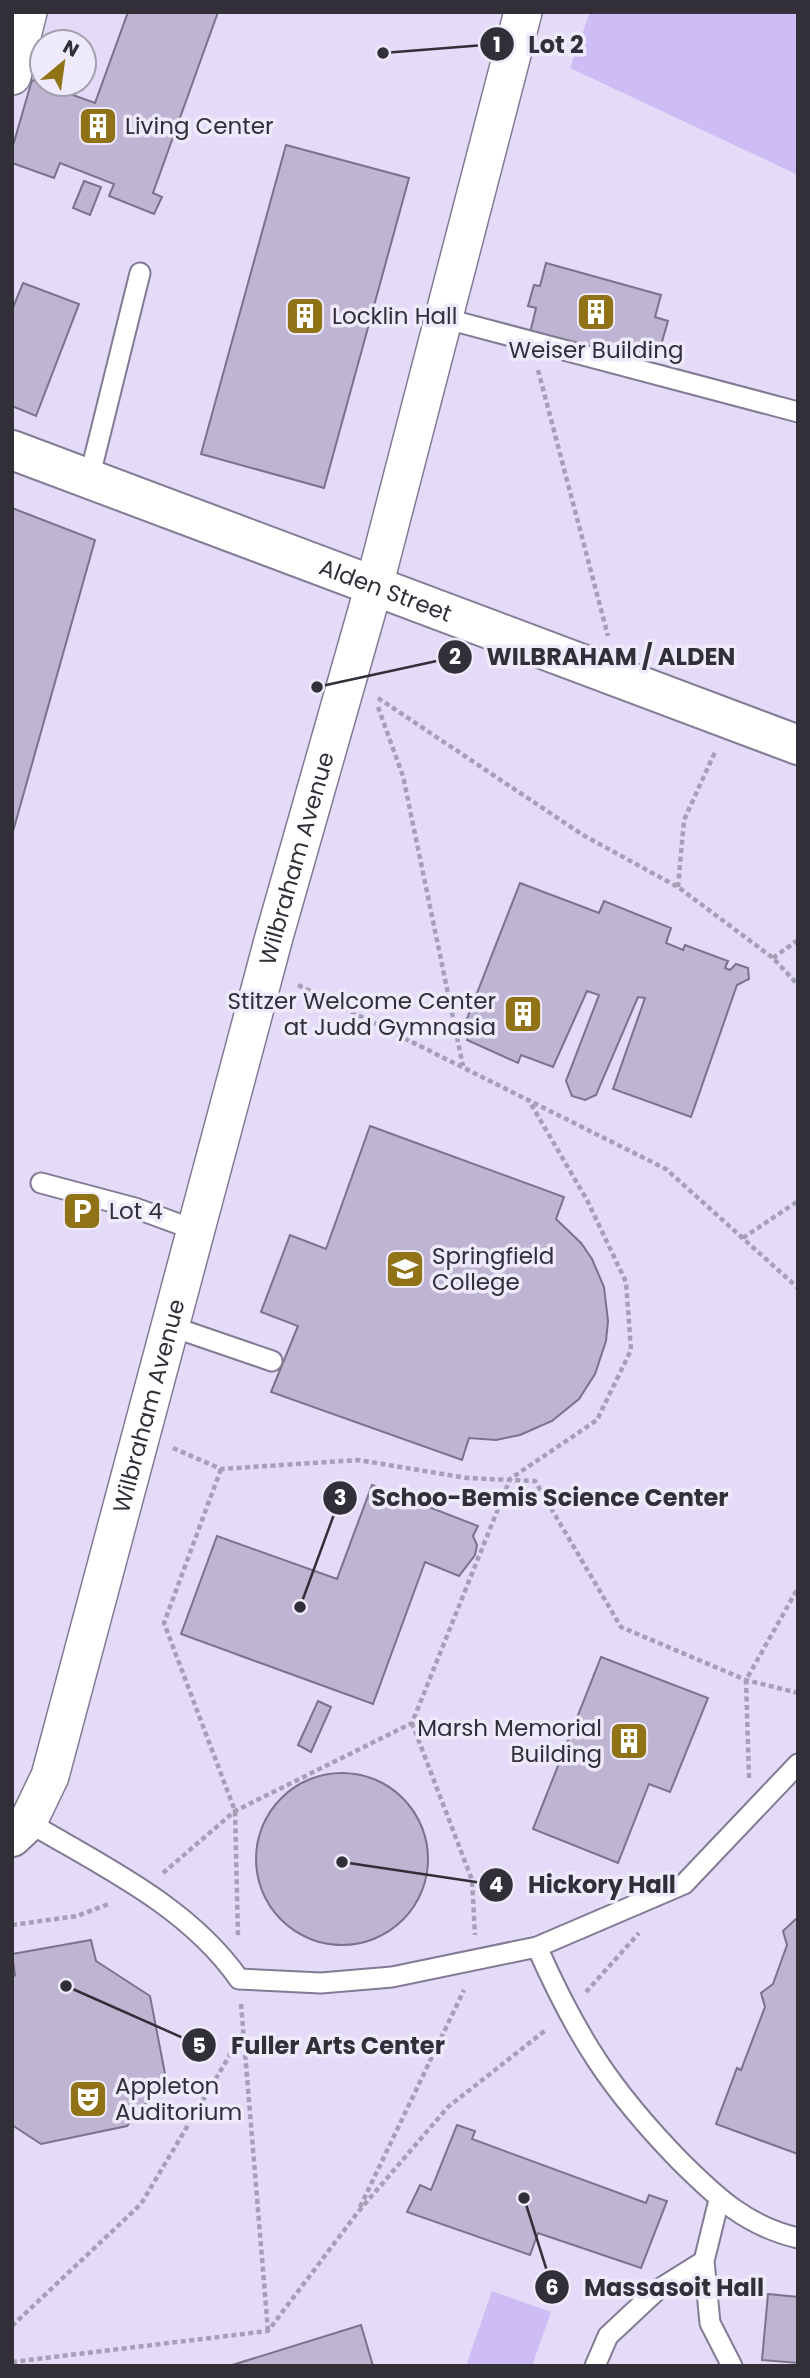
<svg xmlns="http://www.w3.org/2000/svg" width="810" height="2378" font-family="Poppins,sans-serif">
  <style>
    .green { fill: #cebdf5 }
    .building { fill: #bdb5d1; stroke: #7a738c; stroke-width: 2 }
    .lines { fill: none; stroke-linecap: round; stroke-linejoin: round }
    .service-casing { stroke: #827b94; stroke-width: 23 }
    .minor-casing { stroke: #827b94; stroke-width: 40 }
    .tertiary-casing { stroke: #827b94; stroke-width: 42 }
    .secondary-casing { stroke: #827b94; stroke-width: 42 }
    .path { stroke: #a6a0b6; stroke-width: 4.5; stroke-dasharray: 5 3.5; stroke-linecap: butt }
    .service { stroke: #fff; stroke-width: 19 }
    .minor { stroke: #fff; stroke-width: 37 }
    .tertiary { stroke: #fff; stroke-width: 38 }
    .secondary { stroke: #fff; stroke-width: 38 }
    .labels { text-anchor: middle; stroke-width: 7; stroke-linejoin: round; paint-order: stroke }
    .poi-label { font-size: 23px; fill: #322f39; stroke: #eeeafb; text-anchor: start }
    .street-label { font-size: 23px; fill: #322f39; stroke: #eeeafb }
    .leader { fill: none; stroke: #322f39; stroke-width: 2.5 }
    .callout-dot { fill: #322f39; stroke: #eeeafb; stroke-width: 2.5 }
    .mark-label { font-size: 21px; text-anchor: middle; font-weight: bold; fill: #fff }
    .callout-label { font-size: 24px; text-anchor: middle; font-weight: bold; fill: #322f39; stroke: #eeeafb; stroke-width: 7; stroke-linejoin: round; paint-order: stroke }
  </style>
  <rect width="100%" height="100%" fill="#e3dbf7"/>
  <path class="green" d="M590 12H798V175L570 68Z
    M492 2291 551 2312 532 2366H466Z"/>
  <path class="building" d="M128 12H218L153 193 162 197 154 214 109 196 114 184 60 163 54 178 12 163V149L32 80 95 103Z
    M286 145 409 178 324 488 201 454Z
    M84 181 101 187 90 215 73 208Z
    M546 263 661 295 655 317 668 321 661 345 648 341 641 364 530 333 536 308 528 306 534 285 540 286Z
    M23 283 79 304 36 416 12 406V310Z
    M12 508 95 540 12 835Z
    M520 883 599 913 604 901 671 928 666 943 683 950 685 945 728 961 725 968 730 970 736 964 748 968 749 979 737 985 691 1117 613 1089 645 998 638 997 596 1095 585 1100 572 1096 566 1081 599 995 587 991 553 1067 521 1055 518 1063 467 1040 470 1032 463 1029Z
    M370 1126 564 1197 556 1219 581 1243 592 1259 604 1287 608 1321 606 1341 595 1374 579 1399 552 1421 520 1435 496 1440 469 1438 462 1460 271 1392 298 1326 261 1312 290 1235 326 1249Z
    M372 1485 478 1526 473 1536 477 1545 475 1555 459 1576 425 1562 373 1704 181 1634 217 1536 337 1579Z
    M601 1657 708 1698 670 1792 649 1784 618 1863 533 1829Z
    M318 1701 331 1707 311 1752 298 1745Z
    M256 1859a86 86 0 1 1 172 0a86 86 0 1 1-172 0Z
    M798 1917V2154L716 2124 737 2068 741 2070 765 2007 761 1993 773 1984 787 1945 783 1931Z
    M91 1940 96 1961 150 1996 166 2079 127 2126 41 2144 12 2125V1979L15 1975 12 1954Z
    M457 2125 475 2131 472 2139 646 2203 649 2195 667 2201 641 2268 538 2233 530 2255 407 2212 420 2185 431 2190Z
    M768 2294 798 2297V2363L762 2360Z
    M361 2325 373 2366H229Z"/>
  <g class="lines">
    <g class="service-casing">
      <path id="service" d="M443 318 798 412
        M89 479 140 273
        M41 1183 135 1208 195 1230
        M170 1326 272 1361
        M28 1822C102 1866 188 1906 239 1979L321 1983 392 1977 537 1947 684 1884 798 1764
        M537 1947C577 2037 610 2089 679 2160 715 2196 746 2226 798 2238
        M719 2200 704 2261 710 2323 732 2366
        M595 2366 608 2336 656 2291 704 2261"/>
    </g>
    <g class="minor-casing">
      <g id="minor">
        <path d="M12 76 28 12"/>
        <path id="s1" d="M28 1822 50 1776 274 937 374 586 523 12"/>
      </g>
    </g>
    <g class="tertiary-casing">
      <path id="tertiary" d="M12 1837 28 1822"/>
    </g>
    <g class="secondary-casing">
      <g id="secondary">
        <path id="s2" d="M12 450 798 745"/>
      </g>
    </g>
    <path class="path" d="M538 370 608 636
      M378 698 583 835 678 887 773 958 798 985
      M378 707 403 776 463 1066
      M678 887 684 820 715 752
      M773 958 798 940
      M298 985 666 1169 798 1288
      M743 1238 798 1201
      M173 1448 221 1469 358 1460 467 1478 535 1481 621 1627 746 1680 798 1693
      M221 1469 164 1623 235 1811 238 1936
      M412 1723 472 1880 475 1935
      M749 1778 746 1680 798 1588
      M163 1873 235 1811 412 1723 510 1479 597 1420 631 1350 626 1282 587 1200 528 1099
      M12 1925 77 1916 111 1903
      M586 1992 639 1933
      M241 2004 268 2331
      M360 2207 464 1990
      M12 2326 141 2204 243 2033
      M12 2362 268 2331 358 2212 448 2107 547 2029"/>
    <use href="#service" class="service"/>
    <use href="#minor" class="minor"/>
    <use href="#tertiary" class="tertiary"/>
    <use href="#secondary" class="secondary"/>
  </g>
  <defs>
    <g id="building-square" transform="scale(2.0125)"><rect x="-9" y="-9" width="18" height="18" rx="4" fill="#907217" stroke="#eeeafb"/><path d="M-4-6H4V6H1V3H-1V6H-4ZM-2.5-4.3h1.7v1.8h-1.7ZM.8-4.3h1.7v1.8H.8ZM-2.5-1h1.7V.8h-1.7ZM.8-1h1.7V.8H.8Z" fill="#fff"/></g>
    <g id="parking-square" transform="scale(2.0125)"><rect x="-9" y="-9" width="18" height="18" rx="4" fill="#907217" stroke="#eeeafb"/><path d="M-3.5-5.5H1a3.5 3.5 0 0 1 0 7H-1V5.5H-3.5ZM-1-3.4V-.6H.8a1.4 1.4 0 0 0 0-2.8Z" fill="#fff"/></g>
    <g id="university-square" transform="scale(2.0125)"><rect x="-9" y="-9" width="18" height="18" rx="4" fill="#907217" stroke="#eeeafb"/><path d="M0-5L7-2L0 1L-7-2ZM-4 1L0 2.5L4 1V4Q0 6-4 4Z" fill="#fff"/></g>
    <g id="theatre-square" transform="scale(2.0125)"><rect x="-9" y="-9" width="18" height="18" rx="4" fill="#907217" stroke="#eeeafb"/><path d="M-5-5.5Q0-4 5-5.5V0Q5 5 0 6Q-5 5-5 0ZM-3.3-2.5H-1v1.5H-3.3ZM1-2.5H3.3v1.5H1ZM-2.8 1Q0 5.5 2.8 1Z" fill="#fff"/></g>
  </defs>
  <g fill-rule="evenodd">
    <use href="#building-square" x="98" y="126"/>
    <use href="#building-square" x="596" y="312"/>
    <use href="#building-square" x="305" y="316"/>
    <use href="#building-square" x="523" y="1014"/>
    <use href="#parking-square" x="82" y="1211"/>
    <use href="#university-square" x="405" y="1269"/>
    <use href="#building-square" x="629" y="1741"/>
    <use href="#theatre-square" x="88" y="2099"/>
  </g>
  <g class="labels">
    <g class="poi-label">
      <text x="125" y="134">Living Center</text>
      <text x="332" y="324">Locklin Hall</text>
      <text x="596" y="358" text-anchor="middle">Weiser Building</text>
      <text x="496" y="1009" text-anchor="end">Stitzer Welcome Center<tspan x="496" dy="26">at Judd Gymnasia</tspan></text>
      <text x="109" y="1219">Lot 4</text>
      <text x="432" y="1264">Springfield<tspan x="432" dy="26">College</tspan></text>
      <text x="602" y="1736" text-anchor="end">Marsh Memorial<tspan x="602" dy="26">Building</tspan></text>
      <text x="115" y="2094">Appleton<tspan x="115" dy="26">Auditorium</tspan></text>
    </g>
    <g class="street-label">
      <text dy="8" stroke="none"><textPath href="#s2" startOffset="399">Alden Street</textPath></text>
      <text dy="8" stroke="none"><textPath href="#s1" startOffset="1001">Wilbraham Avenue</textPath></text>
      <text dy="8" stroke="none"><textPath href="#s1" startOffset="434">Wilbraham Avenue</textPath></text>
    </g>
  </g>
  <path class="leader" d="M383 53L497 44M317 687L455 657M300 1607L340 1498M342 1862L496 1885M66 1986L199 2045M524 2198L552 2287"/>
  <g class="callout-dot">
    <circle cx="383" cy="53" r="7"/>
    <circle cx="317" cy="687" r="7"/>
    <circle cx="300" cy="1607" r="7"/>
    <circle cx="342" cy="1862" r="7"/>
    <circle cx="66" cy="1986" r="7"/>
    <circle cx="524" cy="2198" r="7"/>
    <circle cx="497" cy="44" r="18"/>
    <circle cx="455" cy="657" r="18"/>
    <circle cx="340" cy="1498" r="18"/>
    <circle cx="496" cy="1885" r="18"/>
    <circle cx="199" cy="2045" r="18"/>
    <circle cx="552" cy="2287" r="18"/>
  </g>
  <g class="mark-label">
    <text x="497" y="52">1</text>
    <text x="455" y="664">2</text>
    <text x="340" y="1505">3</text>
    <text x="496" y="1892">4</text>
    <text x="199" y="2053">5</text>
    <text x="552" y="2295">6</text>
  </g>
  <g class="callout-label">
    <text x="556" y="53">Lot 2</text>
    <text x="611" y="665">WILBRAHAM / ALDEN</text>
    <text x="550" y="1506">Schoo-Bemis Science Center</text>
    <text x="602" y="1893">Hickory Hall</text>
    <text x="338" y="2054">Fuller Arts Center</text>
    <text x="674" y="2296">Massasoit Hall</text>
  </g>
  <rect width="810" height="2378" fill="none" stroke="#322f39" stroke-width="28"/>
  <g transform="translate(63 63) rotate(29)"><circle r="33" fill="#eeeafb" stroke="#a39fad" stroke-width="2"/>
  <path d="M0-5L12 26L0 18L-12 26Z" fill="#907217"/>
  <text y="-10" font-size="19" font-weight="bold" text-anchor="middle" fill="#322f39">N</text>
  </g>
</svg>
